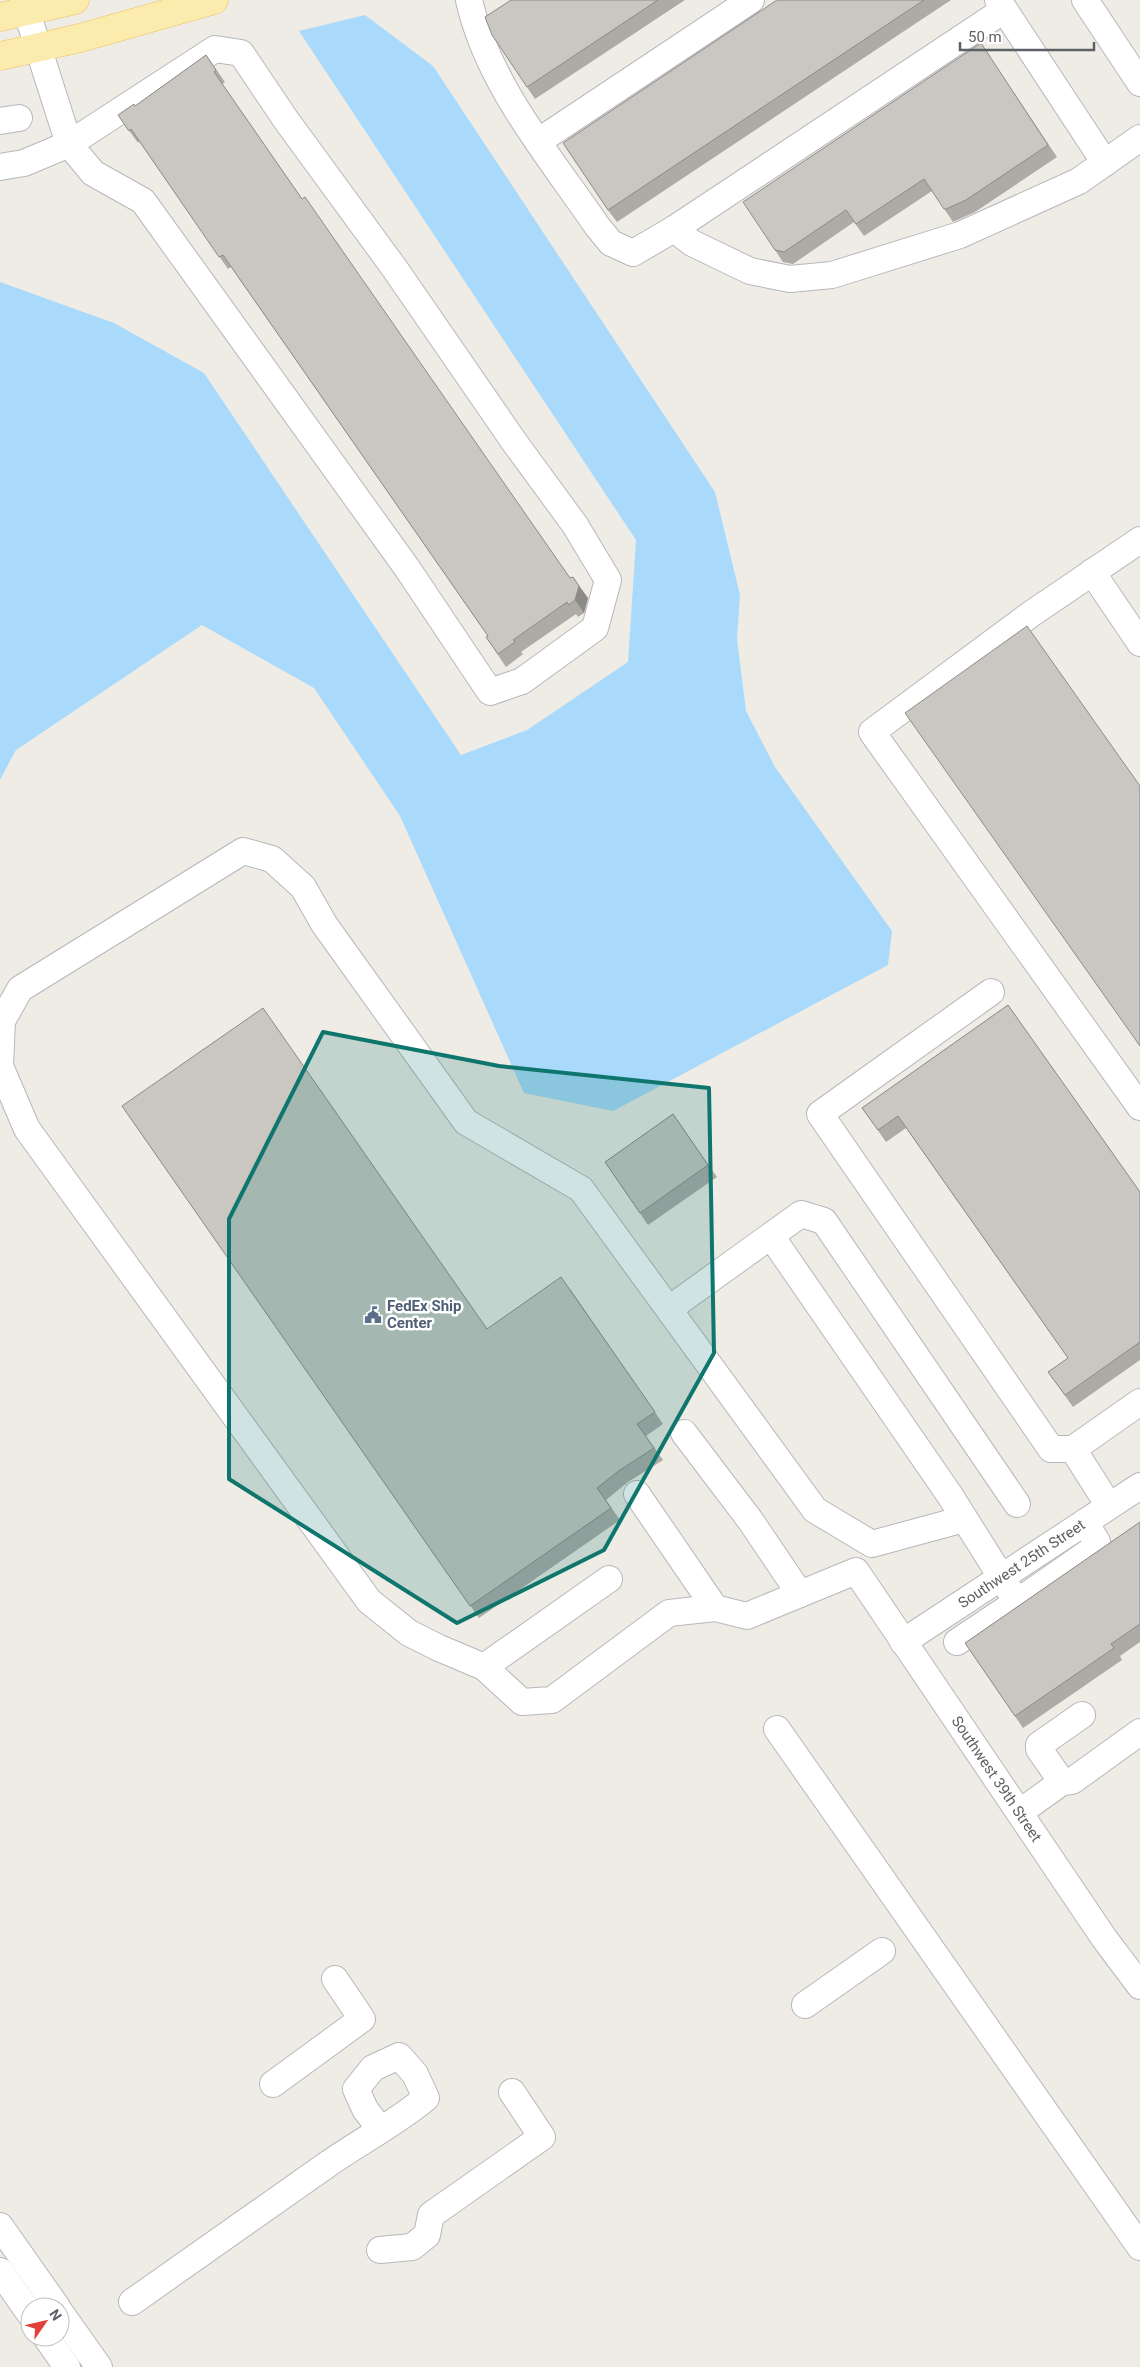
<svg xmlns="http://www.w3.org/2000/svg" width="1140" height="2367" font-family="Roboto,sans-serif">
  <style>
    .water { fill: #a9dafb }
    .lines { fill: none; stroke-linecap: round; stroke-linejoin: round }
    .minor-casing { stroke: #b5b8bb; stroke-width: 28 }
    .major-casing { stroke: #ebc161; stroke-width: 29 }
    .minor { stroke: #fff; stroke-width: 26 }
    .major { stroke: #fbecad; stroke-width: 28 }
    .wall { fill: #aeaba7 }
    .shaded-wall { fill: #8d8b88 }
    .building { fill: #cac7c2; stroke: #8d8b88 }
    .marked { fill: #0f766e; fill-opacity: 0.2; stroke: #0f766e; stroke-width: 4; stroke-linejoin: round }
    .labels { text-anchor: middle; stroke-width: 5; stroke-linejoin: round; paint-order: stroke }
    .service-label { font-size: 15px; font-weight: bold; fill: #4e5e75; stroke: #fff; text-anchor: start }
    .street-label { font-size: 15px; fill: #5d6165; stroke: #fff }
  </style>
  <rect width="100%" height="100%" fill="#efece5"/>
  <path class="water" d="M365 15 433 66 715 492 740 595 737 639 746 711 775 767 892 931 888 965 613 1111 524 1093 400 816 314 688 202 625 16 750 0 780V282L114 323 204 373 461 755 527 730 628 662 636 540 299 31Z"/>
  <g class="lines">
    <g class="minor-casing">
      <g id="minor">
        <path d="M469 0C487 83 550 157 597 226L611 243 633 253 674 229 1004 10"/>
        <path d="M998 0 1105 163"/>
        <path d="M1085 0 1140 83"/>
        <path d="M0 121 19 118"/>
        <path d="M539 141 751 0"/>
        <path d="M0 167 24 163 69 144 215 49 241 53 286 120 395 269 515 443 575 525 608 580 595 628 522 681 490 692 407 568 143 201 93 173 69 144 23 0"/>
        <path d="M674 229 692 243 750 271 790 279 832 275 960 235 1079 181 1140 138"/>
        <path d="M1140 540 1031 614 872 732 1140 1107"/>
        <path d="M1092 572 1140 643"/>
        <path d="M991 992 820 1114 1051 1449H1073"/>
        <path d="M771 1236 949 1494 1017 1602 1095 1548 1097 1542 1085 1522"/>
        <path d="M669 1309 801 1214 824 1221 1017 1504"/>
        <path id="s1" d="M684 1433 750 1520 800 1594 856 1571 1104 1938 1140 1986"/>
        <path d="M637 1494 715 1608 747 1616 800 1594"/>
        <path d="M1109 1506 1073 1449 1140 1402"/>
        <path d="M609 1579 484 1667 522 1702 552 1700 669 1613 715 1608"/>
        <path id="s2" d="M903 1642 1140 1486"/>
        <path d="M957 1642 1017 1602"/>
        <path d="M484 1667 439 1648 409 1633 369 1601 27 1129 0 1066 2 1021 20 989 243 851 272 859 303 887 324 924 466 1122 581 1189 815 1510 872 1544 964 1519"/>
        <path d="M777 1729 1140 2247"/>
        <path d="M1062 1782 1039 1749V1745L1082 1715"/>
        <path d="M1020 1812 1062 1782 1072 1781 1140 1732"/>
        <path d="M805 2005 882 1951"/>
        <path d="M273 2084 362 2019 335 1979"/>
        <path d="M0 2226 57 2307"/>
        <path d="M380 2250 412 2247 427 2235 431 2215 542 2137 512 2092"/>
        <path d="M0 2271 30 2314"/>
        <path d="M132 2302C198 2256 263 2210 328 2164 361 2141 396 2123 426 2098L415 2074 399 2056 373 2068 356 2089 365 2109 380 2129"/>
        <path d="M60 2312 99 2367"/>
        <path d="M46 2337 67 2367"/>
      </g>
    </g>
    <g class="major-casing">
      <path id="major" d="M0 17 75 0
        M0 56 80 38 214 0"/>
    </g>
    <use href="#minor" class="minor"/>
    <use href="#major" class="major"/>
  </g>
  <path class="wall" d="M511 0H685L535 99 527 87Z
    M777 0H951L617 222 608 210Z
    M206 55 225 82 222 84 302 199 570 578 573 577 588 598 584 613 578 617 576 614 521 652 523 654 506 667 486 637 488 636 231 267 228 269 139 141 138 143 118 115 135 106Z
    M989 56 1057 157 975 212 955 221 953 222 932 191 864 236 854 222 793 264 783 262 775 250Z
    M1008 1005 1140 1192V1360L1073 1407 1048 1372 1068 1358 906 1128 886 1142 862 1108Z
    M122 1106 487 1329 570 1289 663 1424 646 1436 663 1460 628 1482 606 1500 620 1520 479 1618Z
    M673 1114 717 1177 648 1225 605 1162Z
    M1140 1522V1642L1120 1656 1122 1660 1023 1728 965 1643Z"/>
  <path class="shaded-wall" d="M579 586 588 598 584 613 575 600Z"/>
  <path class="building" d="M511 0H658L527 87 492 35 485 17Z
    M777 0H924L608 210 563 143Z
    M981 43 1048 145 966 200 946 209H944L924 179 856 224 846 210 784 252 775 250 743 202Z
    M206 55 216 70 214 72 302 199 305 197 570 578 573 577 579 586 575 600 569 605 567 602 513 640 515 642 498 654 486 637 488 636 223 255 219 257 131 129 129 131 118 115 134 104 135 106Z
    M1027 626 1140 786V1046L905 713Z
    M1008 1005 1140 1192V1342L1065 1395 1048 1372 1068 1358 898 1116 878 1130 862 1108Z
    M263 1008 487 1329 561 1277 655 1412 637 1424 654 1448 620 1470 597 1488 611 1508 470 1606 122 1106Z
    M673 1114 708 1165 640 1213 605 1162Z
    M1140 1522V1624L1111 1644 1114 1648 1015 1716 965 1643Z"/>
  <path class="marked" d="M323 1032 499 1066 709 1088 714 1353 604 1550 457 1623 229 1479V1219Z"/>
  <defs>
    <g id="civic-bare" transform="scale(1.35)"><path d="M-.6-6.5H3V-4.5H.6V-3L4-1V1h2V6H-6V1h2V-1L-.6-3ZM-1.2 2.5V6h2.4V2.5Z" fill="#5c6f8a" stroke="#fff" stroke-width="2.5" paint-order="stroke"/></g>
  </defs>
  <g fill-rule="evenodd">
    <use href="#civic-bare" x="373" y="1315"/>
  </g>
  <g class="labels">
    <g class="service-label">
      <text x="387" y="1311">FedEx Ship<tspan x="387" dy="17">Center</tspan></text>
    </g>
    <g class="street-label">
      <text dy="5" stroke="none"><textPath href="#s2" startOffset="142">Southwest 25th Street</textPath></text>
      <text dy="5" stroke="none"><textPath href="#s1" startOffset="510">Southwest 39th Street</textPath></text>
    </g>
  </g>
  <g transform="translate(45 2322) rotate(56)"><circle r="24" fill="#ffffff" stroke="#bec0c1"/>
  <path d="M0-4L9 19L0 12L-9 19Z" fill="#e24038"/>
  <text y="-8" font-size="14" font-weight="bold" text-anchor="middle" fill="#5d6165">N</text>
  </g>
  <path d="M960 42v8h134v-8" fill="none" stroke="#5d6165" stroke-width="2.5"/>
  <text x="968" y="42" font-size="15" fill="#5d6165" stroke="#ffffff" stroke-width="4" paint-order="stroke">50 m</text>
</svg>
